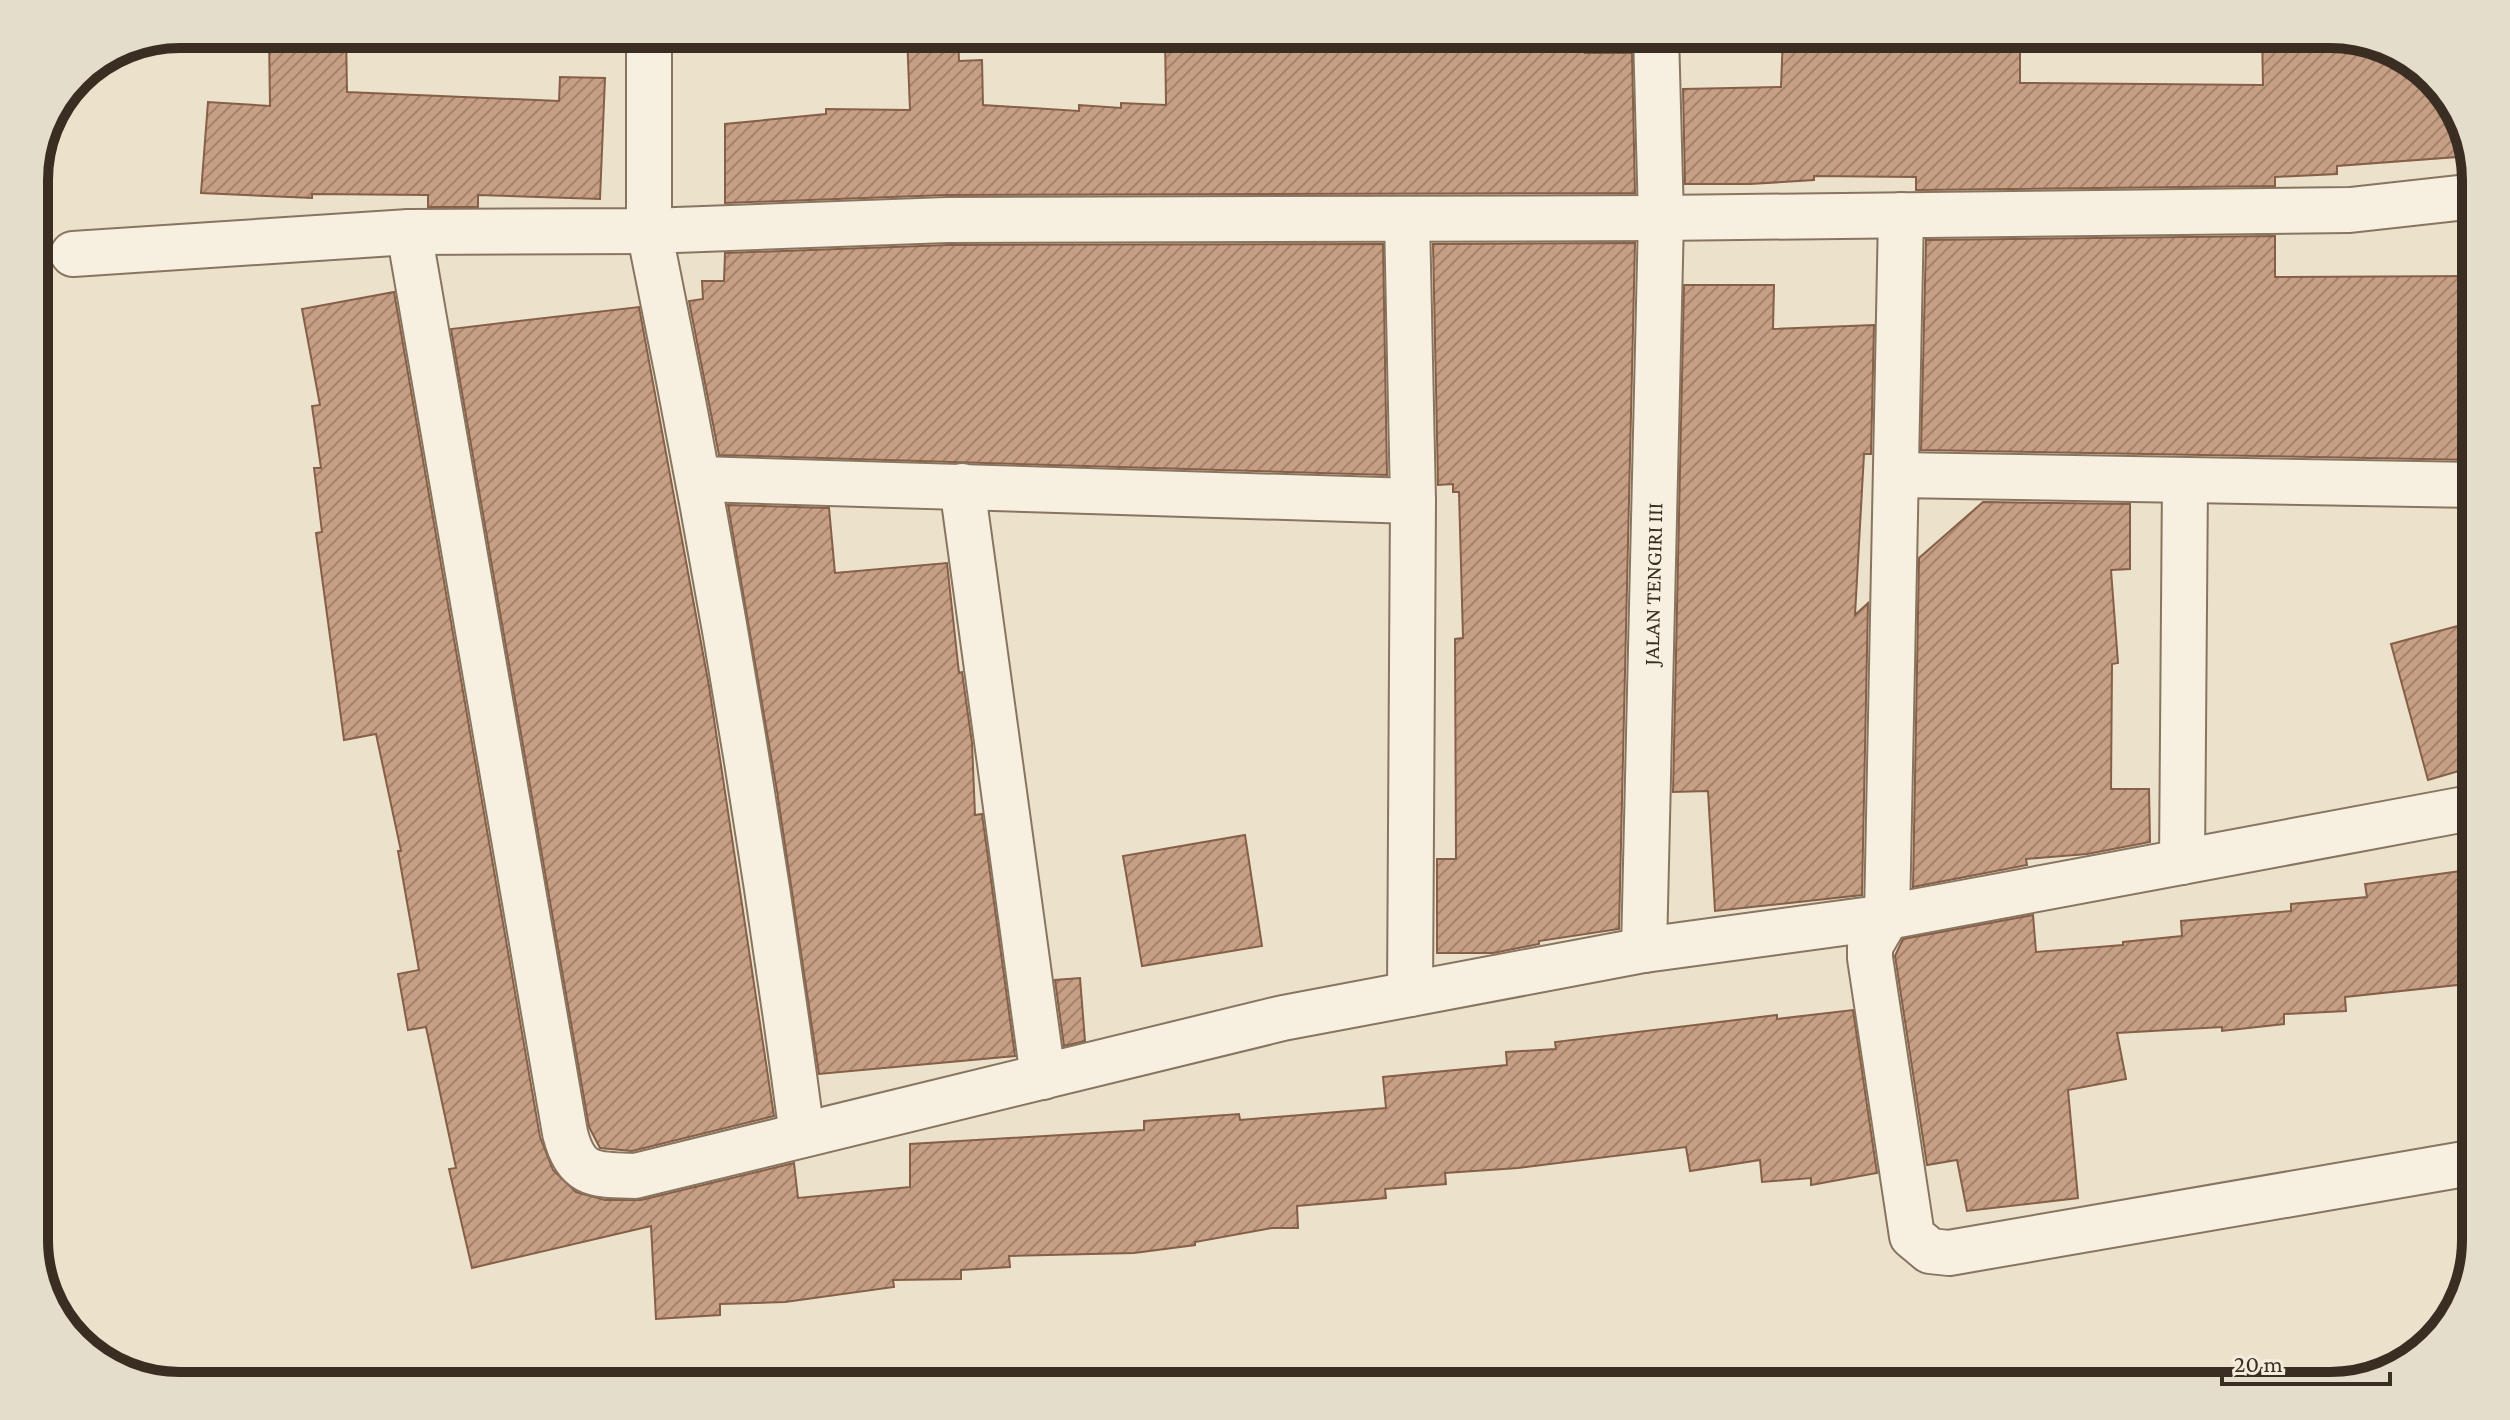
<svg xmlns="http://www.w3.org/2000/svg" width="2510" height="1420" font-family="'Crimson Pro',serif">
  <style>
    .building { fill: url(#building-hatch); stroke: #865f48; stroke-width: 2 }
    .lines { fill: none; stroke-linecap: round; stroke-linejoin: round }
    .minor-casing { stroke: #887560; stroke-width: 48 }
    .minor { stroke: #f7efdf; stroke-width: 44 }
    .labels { text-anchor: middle; stroke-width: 7; stroke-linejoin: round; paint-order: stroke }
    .street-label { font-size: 22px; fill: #3a2e23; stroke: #f4ecdb }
    .rim { fill: none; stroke: #3a2e23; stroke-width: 10 }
  </style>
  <defs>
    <pattern id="building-hatch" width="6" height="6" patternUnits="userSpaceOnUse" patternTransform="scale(2)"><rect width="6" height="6" fill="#c79f84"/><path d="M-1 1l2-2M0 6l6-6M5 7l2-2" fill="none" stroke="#a3826c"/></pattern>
  </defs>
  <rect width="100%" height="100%" fill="#ece2cb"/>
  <path class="building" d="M269 34H346L347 92 559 101 560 77 605 78 600 199 478 195V207H428V195L312 194V198L201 193 208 102 270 106Z
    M907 34H958L959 61 982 60 983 105 1079 111V105L1121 108V103L1166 105 1165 34H1349L1537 48V34H1586L1585 53H1632L1635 193 947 195 725 203V124L826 114V109L910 110Z
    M1783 34H2020V83L2263 85 2262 34H2330L2402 53 2452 99 2470 156 2337 166V174L2275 177V186L1916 190V177L1814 176V180L1750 184H1685L1683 89 1781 87Z
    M2275 236V277L2473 276 2476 460 1921 450 1926 240Z
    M1635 243 1619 929 1539 941V944L1493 953H1437V859H1456L1455 639 1463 638 1459 492H1453V484L1438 485 1433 244Z
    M1383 244 1387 475 719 455 689 301 703 299 702 281H724L725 253 948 245Z
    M1684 285H1774L1773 329 1874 325 1871 454H1864L1855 615 1868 603 1862 895 1715 911 1708 791 1673 792Z
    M394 292 540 1137 553 1170 576 1192 605 1200H641L794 1163 798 1198 910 1187V1144L1144 1130V1121L1239 1114 1240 1120 1386 1108 1383 1077 1507 1065 1506 1052 1556 1049 1555 1042 1777 1015V1019L1853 1010 1877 1173 1811 1185V1178L1762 1182 1760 1160 1690 1171 1686 1147 1518 1168 1445 1173 1446 1184 1385 1189 1386 1198 1297 1206 1298 1228H1272L1195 1242V1245L1134 1253 1009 1256 1010 1267 961 1270V1279L893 1280 894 1287 785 1302 720 1304V1315L656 1319 651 1226 472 1268 449 1169 456 1168 426 1027 408 1030 398 974 419 970 398 851H401L376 734 344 740 316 533 322 532 314 468H321L312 406 320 405 302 309Z
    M639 307 709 686 774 1116 632 1151 600 1148 589 1127 451 329Z
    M1983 502 2130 504V569L2111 570 2118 663 2112 664 2111 789H2149L2150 842 2087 854 2026 859 2027 865 1913 887 1919 558Z
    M728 505 829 508 835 573 947 563 959 673 962 672 972 743 975 815 982 814 1015 1056 819 1074 777 791Z
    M2465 624 2476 664V766L2428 780 2391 644Z
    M1245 835 1262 946 1142 966 1123 856Z
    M2476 869V983L2345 997 2346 1011 2284 1014V1024L2222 1031V1027L2117 1033 2126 1079 2068 1090 2078 1198 1967 1211 1957 1160 1927 1165 1895 956 1903 939 2033 915 2036 952 2123 945V942L2182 936 2181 921 2291 911V904L2367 897 2365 884Z
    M1080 978 1085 1041 1064 1046 1055 980Z"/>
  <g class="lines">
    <g class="minor-casing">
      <g id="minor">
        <path d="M1901 215 1887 917 1870 946V958L1912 1236 1930 1251 1949 1253 2476 1162"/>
        <path d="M1407 219 1413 501 1410 994"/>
        <path d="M409 232 565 1133C576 1177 595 1175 635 1176L1283 1018 1644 950 1887 917 2476 807"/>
        <path d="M73 254 409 232 649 231V34"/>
        <path d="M1897 475 2476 485"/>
        <path d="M700 479 1413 501"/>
        <path d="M962 486 1043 1077"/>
        <path d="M2182 862 2185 480"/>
        <path id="s1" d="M1644 950 1661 218 1656 34"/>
        <path d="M802 1135C762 832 711 530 649 231L947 220 1661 218 2350 210 2476 196"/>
      </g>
    </g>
    <use href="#minor" class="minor"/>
  </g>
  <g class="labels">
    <g class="street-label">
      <text dy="8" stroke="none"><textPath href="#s1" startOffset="366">JALAN TENGIRI III</textPath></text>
    </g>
  </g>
  <path d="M0 0H2510V1420H0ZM180 48H2330A132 132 0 0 1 2462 180V1240A132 132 0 0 1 2330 1372H180A132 132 0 0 1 48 1240V180A132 132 0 0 1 180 48Z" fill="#e5ddcc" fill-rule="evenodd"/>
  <path class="rim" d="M180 48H2330A132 132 0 0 1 2462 180V1240A132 132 0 0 1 2330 1372H180A132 132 0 0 1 48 1240V180A132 132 0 0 1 180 48Z"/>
  <path d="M2222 1372v12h168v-12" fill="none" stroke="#3a2e23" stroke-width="4"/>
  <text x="2234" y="1372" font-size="24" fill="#3a2e23" stroke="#f4ecdb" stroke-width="6" paint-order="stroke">20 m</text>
</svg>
